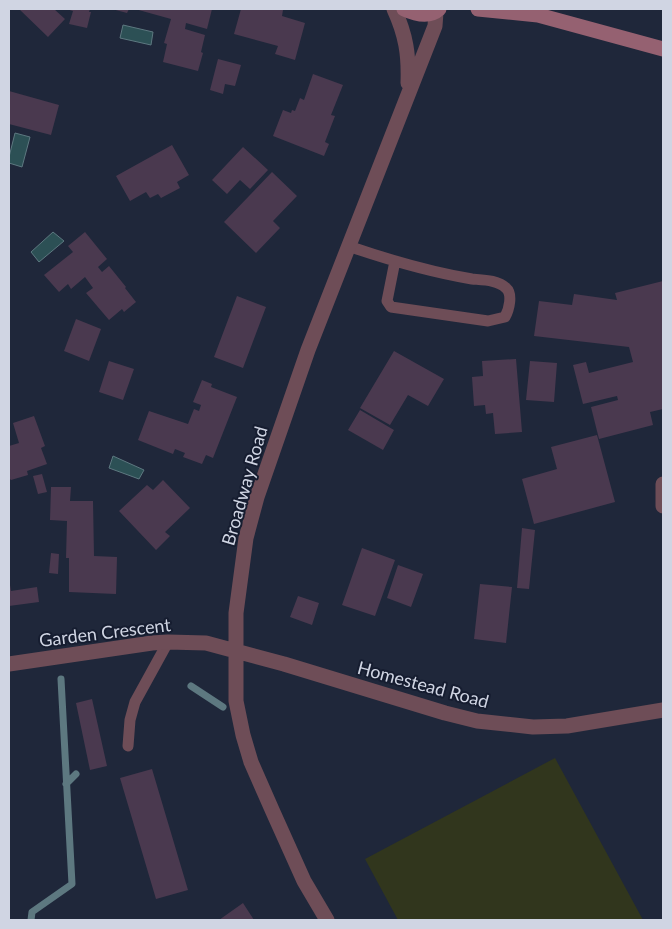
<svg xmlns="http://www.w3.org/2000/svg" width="672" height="929" font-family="Lato,sans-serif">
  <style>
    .green { fill: #31361d }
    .water { fill: #2c5055; stroke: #5d7880 }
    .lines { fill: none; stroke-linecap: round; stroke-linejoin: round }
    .stream { stroke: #5d7880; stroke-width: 7 }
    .building { fill: #4a394f }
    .lane { stroke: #6e4d57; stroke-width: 11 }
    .street { stroke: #6e4d57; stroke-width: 15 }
    .secondary { stroke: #956171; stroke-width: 15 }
    .labels { text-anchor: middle; stroke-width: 4; stroke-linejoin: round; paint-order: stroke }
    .street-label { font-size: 18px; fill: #d0d5e3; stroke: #161d30 }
  </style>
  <rect width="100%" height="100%" fill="#1f273a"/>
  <path class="green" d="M555 758 643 920H398L365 859Z"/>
  <path class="water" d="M123 25 153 32 151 45 120 38Z
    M15 133 30 137 22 167 9 163V157Z
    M53 232 64 241 39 262 31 252Z
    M113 456 144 470 139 479 109 468Z"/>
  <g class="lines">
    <path class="stream" d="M191 686 223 707
      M66 784 76 774
      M31 920 32 912 72 884 61 679"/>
  </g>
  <path class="building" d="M19 9H54L65 19 48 37Z
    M66 9H90L89 12H91L87 28 69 24 73 11Z
    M112 9H129L127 13Z
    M135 9H212L207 29 186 23 185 29 205 35 201 52 203 53 198 71 163 62 167 44 164 43 171 19Z
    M241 9H277L283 10 282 16 305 23 295 60 275 54 278 46 234 34Z
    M218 59 241 65 235 86 225 84 223 94 210 90Z
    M313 74 343 85 331 115 335 116 325 142 329 144 324 156 273 136 283 110 291 113 292 110 295 111 300 98 304 100Z
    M9 91 59 105 51 135 9 124Z
    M172 145 189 175 177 182 180 188 161 198 158 194 150 198 146 192 130 201 116 176Z
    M243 147 268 170 250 189 240 180 227 194 212 180Z
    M272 172 297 196 273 221 280 228 256 253 224 222Z
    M85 232 107 259 98 267 102 272 109 266 126 287 125 288 136 302 124 312 122 309 109 320 86 293 93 288 85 277 71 289 68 284 59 292 44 275 73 252 68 246Z
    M663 281V409L650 412 653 425 599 439 591 407 618 400 617 396 583 404 573 365 586 362 589 373 633 362 629 347 534 336 539 301 572 305 574 294 617 300 615 293Z
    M237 296 266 307 243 368 214 357Z
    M76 319 101 329 89 361 64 351Z
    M394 351 444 379 428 406 408 395 390 425 360 408Z
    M516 359 522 432 495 434 493 413 486 414 485 405 474 406 472 377 483 376 482 361Z
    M109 361 134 369 123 400 99 392Z
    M530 361 557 363 554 402 526 400Z
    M202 380 212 384 211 387 237 397 213 458 206 455 202 464 183 457 185 453 175 449 173 454 138 440 149 411 188 424 194 409 199 411 201 405 193 402Z
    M360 410 394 430 383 450 348 430Z
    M34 416 45 446 41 448 47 464 27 471 28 475 11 480 9 478V446L19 443 13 423Z
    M597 435 615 502 534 524 522 479 557 469 551 447Z
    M42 474 47 492 38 494 33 476Z
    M163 480 190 508 165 532 170 536 156 550 119 511 147 485 153 490Z
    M51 487H71L70 501H93L94 556 117 557 116 594 69 592V558H66L67 521 50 520Z
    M522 528 535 530 529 589 517 588Z
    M362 548 395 560 375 616 342 605Z
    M51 553 59 554 58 574 49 573Z
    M398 565 423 574 411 607 387 598Z
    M9 579 11 591 37 587 39 602 9 606Z
    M480 584 512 587 506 643 474 639Z
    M298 596 319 603 312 625 290 617Z
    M92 699 107 766 90 770 76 703Z
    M152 769 188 890 156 899 120 778Z
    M243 903 254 920H219Z"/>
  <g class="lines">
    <path class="lane" d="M348 246C389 260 430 272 472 279 483 280 498 280 506 288 513 294 509 310 505 317L488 321 391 307 387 301 395 261
      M128 746 130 720 135 702 168 642"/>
    <path class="street" d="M394 9C406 35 409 55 408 83
      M663 484V506
      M9 664 152 643 168 642 206 643 284 664 445 713 477 721 533 727 567 726 663 710
      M327 920 304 881 273 812 251 762 243 735 236 701V613L246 538 257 497 308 350 435 26 436 12"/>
    <path class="secondary" d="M404 9C415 14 429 18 439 9
      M478 9 538 15 663 49"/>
  </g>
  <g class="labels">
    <g class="street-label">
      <text transform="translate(245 486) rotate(-74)" y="6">Broadway Road</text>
      <text transform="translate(105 633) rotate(-7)" y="6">Garden Crescent</text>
      <text transform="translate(423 685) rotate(15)" y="6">Homestead Road</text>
    </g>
  </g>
  <rect width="672" height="929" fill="none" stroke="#d0d5e3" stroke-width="20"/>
</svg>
